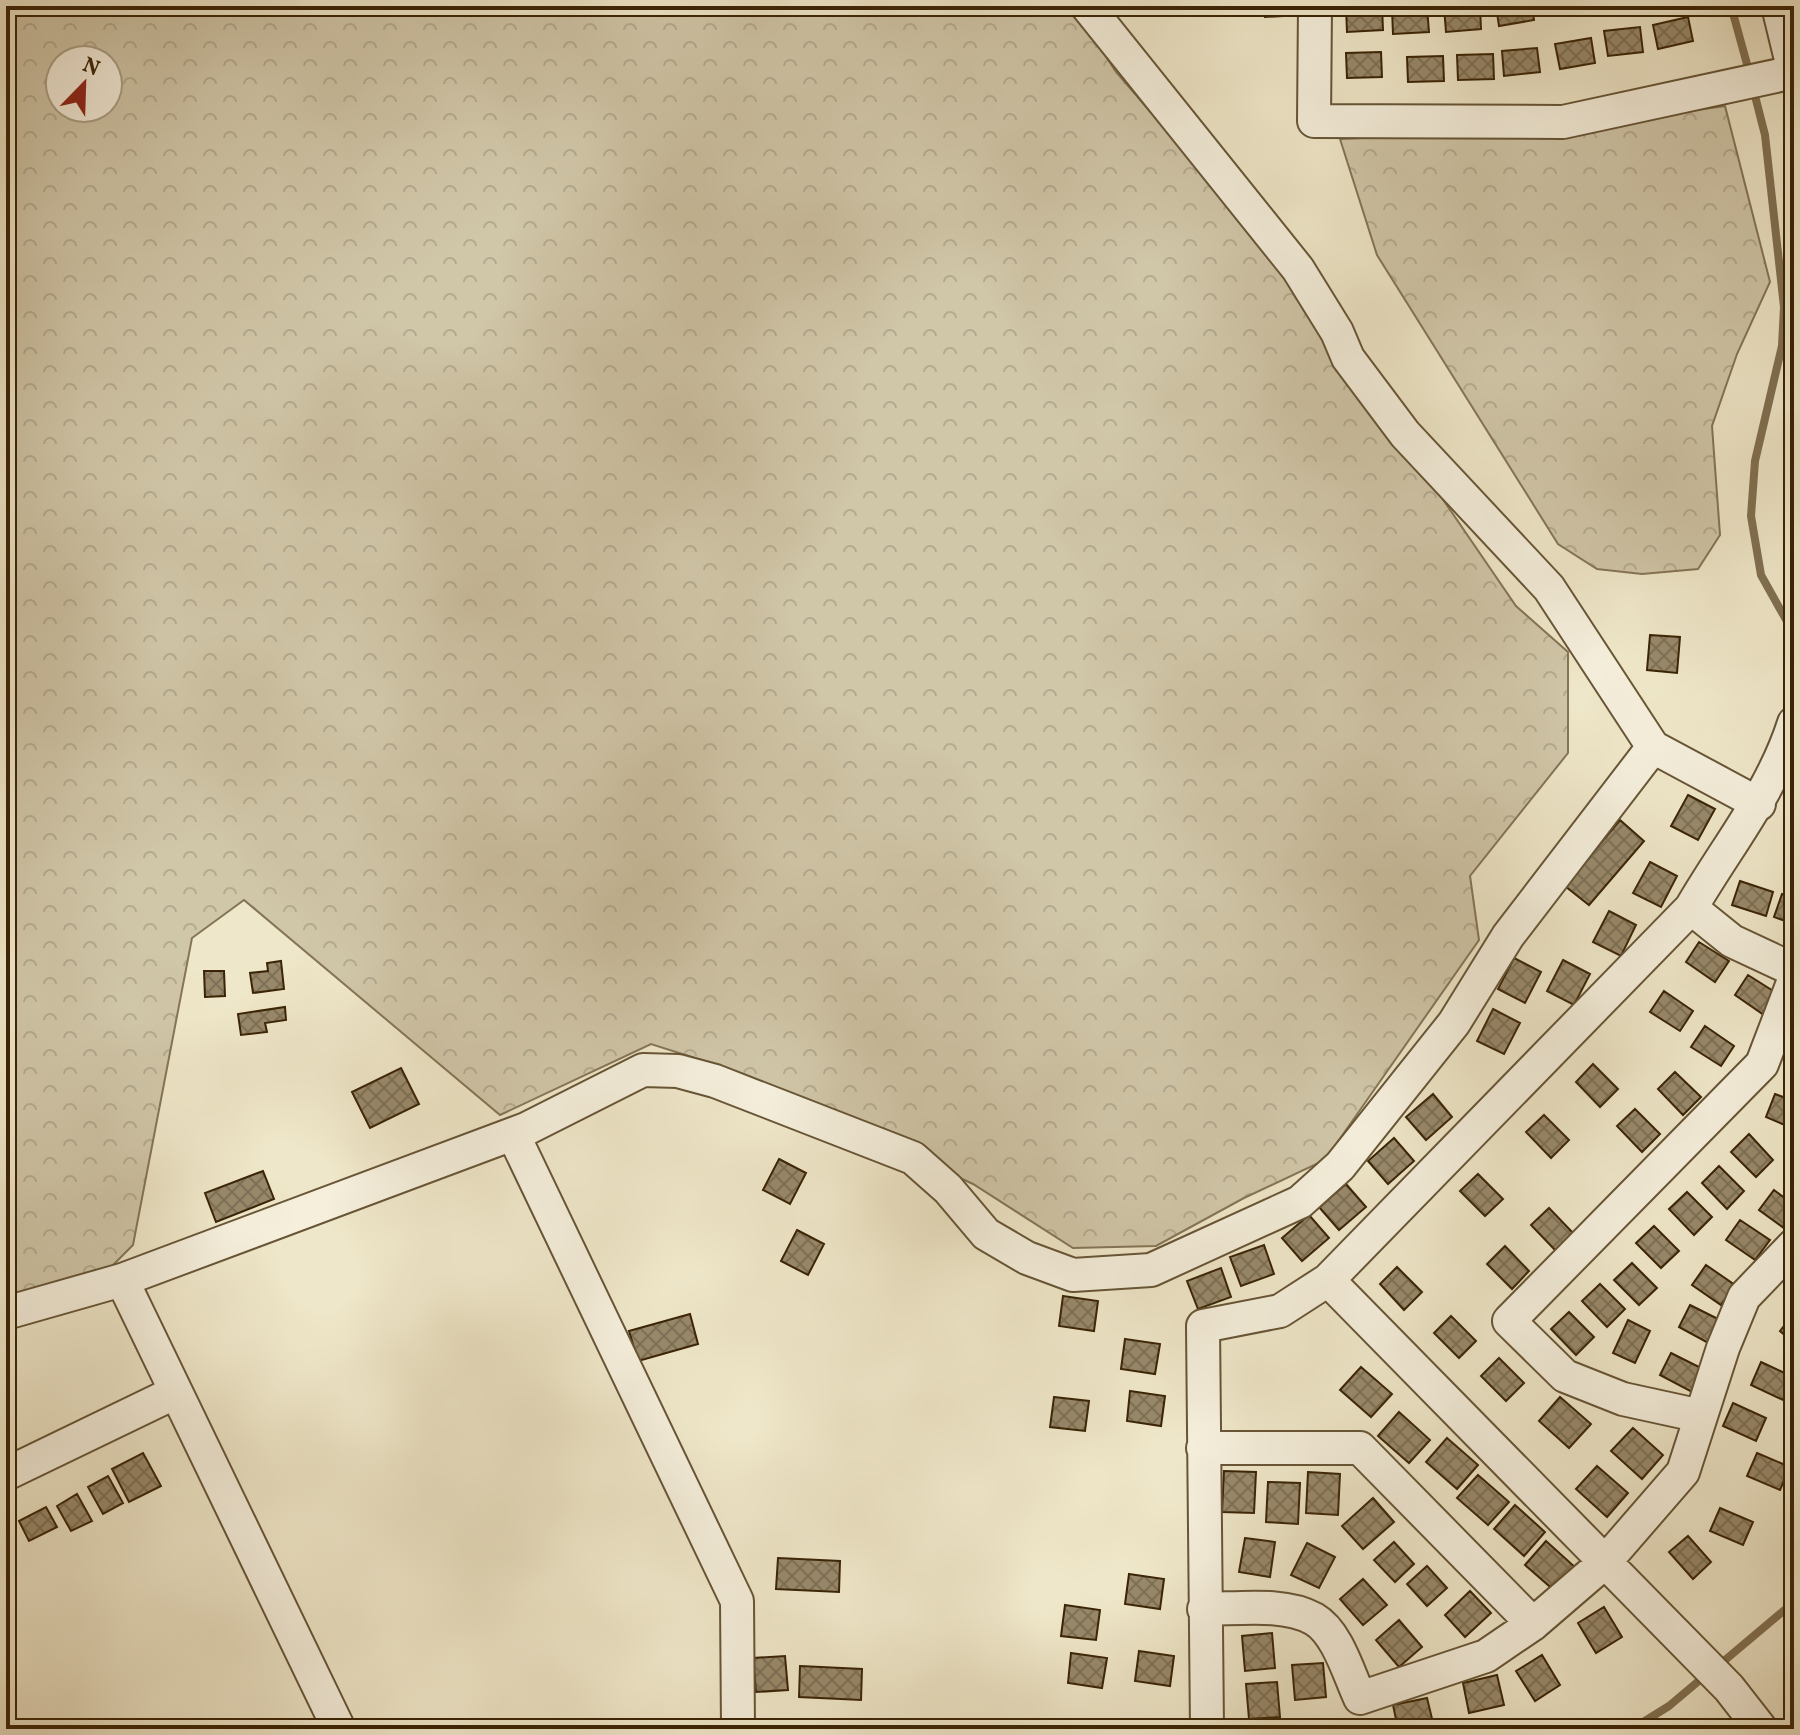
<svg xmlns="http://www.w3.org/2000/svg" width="1800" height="1735" font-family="Vollkorn,serif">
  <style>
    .forest { fill: url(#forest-crowns); stroke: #857556; stroke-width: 2; fill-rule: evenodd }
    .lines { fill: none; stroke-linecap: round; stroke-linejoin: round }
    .stream { stroke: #817152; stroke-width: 8 }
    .building { fill: url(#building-cross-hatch); stroke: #3a2405; stroke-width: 2 }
    .minor-casing { stroke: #675536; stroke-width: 36 }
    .minor { stroke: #f5efdc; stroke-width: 32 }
  </style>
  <defs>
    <pattern id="forest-crowns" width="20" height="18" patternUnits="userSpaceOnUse" patternTransform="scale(2)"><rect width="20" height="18" fill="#d0c6a8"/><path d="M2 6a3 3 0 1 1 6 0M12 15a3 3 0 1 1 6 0" fill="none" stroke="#b3aa8f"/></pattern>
    <pattern id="building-cross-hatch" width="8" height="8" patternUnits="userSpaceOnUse" patternTransform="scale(2)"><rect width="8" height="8" fill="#98896b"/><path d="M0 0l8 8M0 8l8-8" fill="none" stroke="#7d7056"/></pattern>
  </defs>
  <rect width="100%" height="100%" fill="#efe7c9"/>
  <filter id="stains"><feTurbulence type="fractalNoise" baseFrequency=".0025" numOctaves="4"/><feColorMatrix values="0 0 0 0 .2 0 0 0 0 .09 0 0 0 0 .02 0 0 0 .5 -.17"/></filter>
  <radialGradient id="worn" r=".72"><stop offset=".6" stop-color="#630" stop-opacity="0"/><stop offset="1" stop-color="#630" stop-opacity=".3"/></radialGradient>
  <path class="forest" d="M6 6H1073L1116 72 1283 266 1516 606 1568 652V753L1470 876 1479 940 1325 1160 1244 1198 1156 1246 1073 1248 973 1184 723 1067 651 1044 500 1115 244 900 192 938 133 1245 107 1271 6 1302ZM60 60H108V108H60Z
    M1725 106 1770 282 1737 354 1712 426 1720 535 1698 569 1642 574 1597 569 1558 544 1377 255 1340 139 1563 129Z"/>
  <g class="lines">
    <path class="stream" d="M1731 6 1750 75
      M1753 88 1765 135 1784 307 1782 346 1755 461 1751 516 1761 575 1794 634
      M1718 1666 1794 1602
      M1632 1729 1669 1706 1707 1674"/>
  </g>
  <path class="building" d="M1265 6H1300V15L1265 17Z
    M1382 6 1383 30 1347 32 1346 7Z
    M1480 6 1481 29 1446 32 1444 7Z
    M1496 6H1532L1534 20 1499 26Z
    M1546 6H1582V9L1547 15Z
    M1427 7 1429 32 1393 34 1392 9Z
    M1688 17 1693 41 1658 49 1653 25Z
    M1640 27 1643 52 1608 56 1604 31Z
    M1591 38 1595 63 1560 69 1555 44Z
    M1537 48 1540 72 1504 76 1502 51Z
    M1381 52 1382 77 1347 78 1346 53Z
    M1493 54 1494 79 1458 80 1457 55Z
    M1443 56 1444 81 1408 82 1407 57Z
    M1650 635 1680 637 1677 673 1647 670Z
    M1688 795 1715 809 1698 840 1671 826Z
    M1620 820 1644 841 1589 905 1565 886Z
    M1650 862 1677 876 1661 907 1633 893Z
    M1740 881 1773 892 1766 916 1732 905Z
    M1782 894 1794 898V924L1774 917Z
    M1609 911 1636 925 1621 956 1593 942Z
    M1699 942 1729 961 1715 982 1686 962Z
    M1514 958 1541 972 1525 1003 1498 989Z
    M1563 960 1590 974 1574 1005 1547 991Z
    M281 961 284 989 253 993 250 973 268 971 267 963Z
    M204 971H224L225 996 205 997Z
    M1748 975 1778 994 1764 1015 1735 995Z
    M1664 991 1693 1011 1680 1031 1650 1012Z
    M285 1007 286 1020 265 1023 267 1032 241 1035 238 1014Z
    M1493 1009 1520 1023 1504 1054 1477 1041Z
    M1705 1026 1734 1046 1721 1066 1691 1047Z
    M1593 1064 1618 1089 1600 1107 1576 1082Z
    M401 1068 419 1104 370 1128 352 1092Z
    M1675 1072 1701 1097 1683 1115 1658 1089Z
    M1433 1094 1452 1117 1426 1140 1406 1117Z
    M1775 1094 1794 1101V1129L1766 1117Z
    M1635 1109 1660 1134 1642 1152 1617 1126Z
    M1544 1115 1569 1140 1551 1158 1526 1132Z
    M1749 1134 1773 1160 1756 1177 1731 1152Z
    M1394 1138 1414 1161 1388 1184 1368 1161Z
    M779 1159 806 1173 790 1204 763 1190Z
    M1719 1166 1744 1191 1727 1209 1702 1183Z
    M263 1171 274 1199 216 1222 205 1193Z
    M1478 1174 1503 1199 1485 1216 1460 1191Z
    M1346 1184 1366 1207 1339 1230 1319 1207Z
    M1774 1190 1794 1205V1223L1788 1231 1759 1210Z
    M1687 1192 1712 1217 1694 1235 1669 1209Z
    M1549 1208 1574 1234 1556 1251 1531 1225Z
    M1309 1215 1329 1238 1302 1261 1282 1238Z
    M1740 1220 1770 1240 1755 1260 1726 1240Z
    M1654 1226 1679 1251 1661 1268 1636 1243Z
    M797 1230 824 1244 808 1275 781 1261Z
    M1264 1245 1274 1274 1241 1286 1230 1257Z
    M1505 1246 1529 1271 1512 1289 1487 1264Z
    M1632 1263 1657 1288 1639 1305 1614 1280Z
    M1706 1265 1735 1285 1721 1305 1692 1285Z
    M1397 1267 1422 1292 1404 1310 1380 1284Z
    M1221 1268 1231 1297 1198 1309 1187 1281Z
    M1600 1284 1625 1309 1607 1327 1582 1301Z
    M1063 1296 1098 1301 1094 1331 1059 1326Z
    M1690 1305 1722 1321 1710 1344 1679 1327Z
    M1569 1312 1594 1337 1576 1355 1551 1329Z
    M1794 1313V1343L1780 1331Z
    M690 1314 698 1344 638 1361 629 1331Z
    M1451 1316 1476 1341 1459 1358 1434 1333Z
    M1628 1320 1650 1331 1635 1363 1613 1353Z
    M1125 1339 1160 1344 1155 1374 1121 1369Z
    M1671 1353 1703 1369 1692 1392 1660 1375Z
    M1499 1358 1524 1383 1506 1401 1481 1376Z
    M1761 1362 1793 1377 1783 1400 1751 1385Z
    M1361 1367 1392 1394 1371 1417 1340 1390Z
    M1130 1391 1165 1396 1161 1426 1127 1421Z
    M1054 1397 1089 1401 1085 1431 1050 1427Z
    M1560 1397 1591 1424 1569 1448 1539 1421Z
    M1733 1403 1766 1418 1756 1441 1723 1426Z
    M1399 1412 1430 1440 1409 1463 1378 1436Z
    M1633 1428 1663 1455 1642 1479 1611 1451Z
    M1447 1438 1478 1465 1457 1489 1426 1462Z
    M143 1453 161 1486 129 1502 112 1469Z
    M1757 1453 1790 1467 1780 1490 1747 1476Z
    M1597 1466 1628 1493 1607 1517 1576 1489Z
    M1224 1471 1256 1472 1254 1513 1222 1512Z
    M1308 1472 1340 1474 1338 1515 1306 1513Z
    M1478 1475 1509 1502 1488 1525 1457 1498Z
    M108 1476 123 1503 103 1514 88 1487Z
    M1268 1482 1300 1483 1298 1524 1266 1522Z
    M77 1494 92 1521 71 1531 57 1506Z
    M1373 1498 1394 1522 1363 1549 1342 1526Z
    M1515 1505 1545 1532 1524 1556 1494 1529Z
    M46 1507 57 1527 29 1541 19 1521Z
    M1720 1508 1753 1522 1743 1545 1710 1531Z
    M1688 1536 1711 1562 1693 1579 1669 1552Z
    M1245 1538 1275 1542 1270 1577 1239 1572Z
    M1546 1541 1577 1569 1556 1592 1525 1565Z
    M1394 1542 1414 1564 1395 1582 1374 1560Z
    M1307 1543 1335 1557 1319 1588 1291 1575Z
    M778 1558 840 1561 839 1592 776 1589Z
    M1427 1566 1447 1588 1427 1606 1407 1584Z
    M1129 1574 1164 1579 1160 1609 1125 1604Z
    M1363 1579 1387 1605 1363 1625 1340 1599Z
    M1470 1591 1491 1613 1465 1637 1445 1615Z
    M1065 1605 1100 1610 1096 1640 1061 1636Z
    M1604 1607 1622 1637 1596 1653 1578 1623Z
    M1399 1620 1422 1647 1399 1667 1376 1640Z
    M1272 1633 1275 1668 1245 1671 1242 1636Z
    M1139 1651 1174 1656 1170 1686 1135 1681Z
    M1071 1653 1107 1658 1102 1688 1068 1683Z
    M1542 1655 1560 1685 1535 1701 1516 1671Z
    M785 1656 788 1690 756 1692 753 1658Z
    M1323 1663 1326 1697 1295 1700 1292 1665Z
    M800 1666 862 1669 861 1700 799 1697Z
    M1497 1675 1504 1705 1469 1713 1463 1683Z
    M1277 1682 1280 1717 1249 1719 1246 1684Z
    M1427 1698 1434 1727 1398 1729 1393 1705Z"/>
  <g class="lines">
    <g class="minor-casing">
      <path id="minor" d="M1087 6 1298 269 1337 332 1348 358 1405 434 1549 588 1653 747 1759 804
        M1315 6 1314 121 1563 122 1794 72
        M1778 6 1794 72
        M1691 908 1732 941 1794 970
        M513 1134 737 1601 738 1729
        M122 1280 339 1729
        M1328 1280 1729 1688 1761 1729
        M6 1313 122 1280 526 1129 643 1070 678 1071 715 1081 913 1158 948 1189 986 1234 1027 1258 1073 1275 1151 1270 1300 1202 1340 1166 1454 1023 1508 936 1653 747
        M1701 1416 1623 1399 1565 1376 1509 1321 1762 1064 1794 980
        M1203 1448H1360L1533 1624
        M6 1474 176 1392
        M1204 1609C1237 1609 1284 1602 1314 1619 1338 1633 1349 1675 1360 1698L1486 1656 1533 1624 1605 1562 1683 1472 1723 1348 1744 1297 1794 1245
        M1207 1729 1203 1326 1280 1311 1328 1280 1691 908C1727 846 1772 792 1794 723"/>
    </g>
    <use href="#minor" class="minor"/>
  </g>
  <rect width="1800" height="1735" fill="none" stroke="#efe7c9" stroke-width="32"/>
  <rect x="8" y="8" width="1784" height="1719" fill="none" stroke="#3a2405" stroke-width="4"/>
  <rect x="16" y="16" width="1768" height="1703" fill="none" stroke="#3a2405" stroke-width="2"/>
  <g transform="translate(84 84) rotate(23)"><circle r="38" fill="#f5efdc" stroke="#aa9e86" stroke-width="2"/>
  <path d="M0-6L14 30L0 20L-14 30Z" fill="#8f2418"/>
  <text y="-12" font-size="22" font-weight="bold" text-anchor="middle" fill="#3a2405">N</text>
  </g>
  <rect width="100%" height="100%" filter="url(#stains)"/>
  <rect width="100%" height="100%" fill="url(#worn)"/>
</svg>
